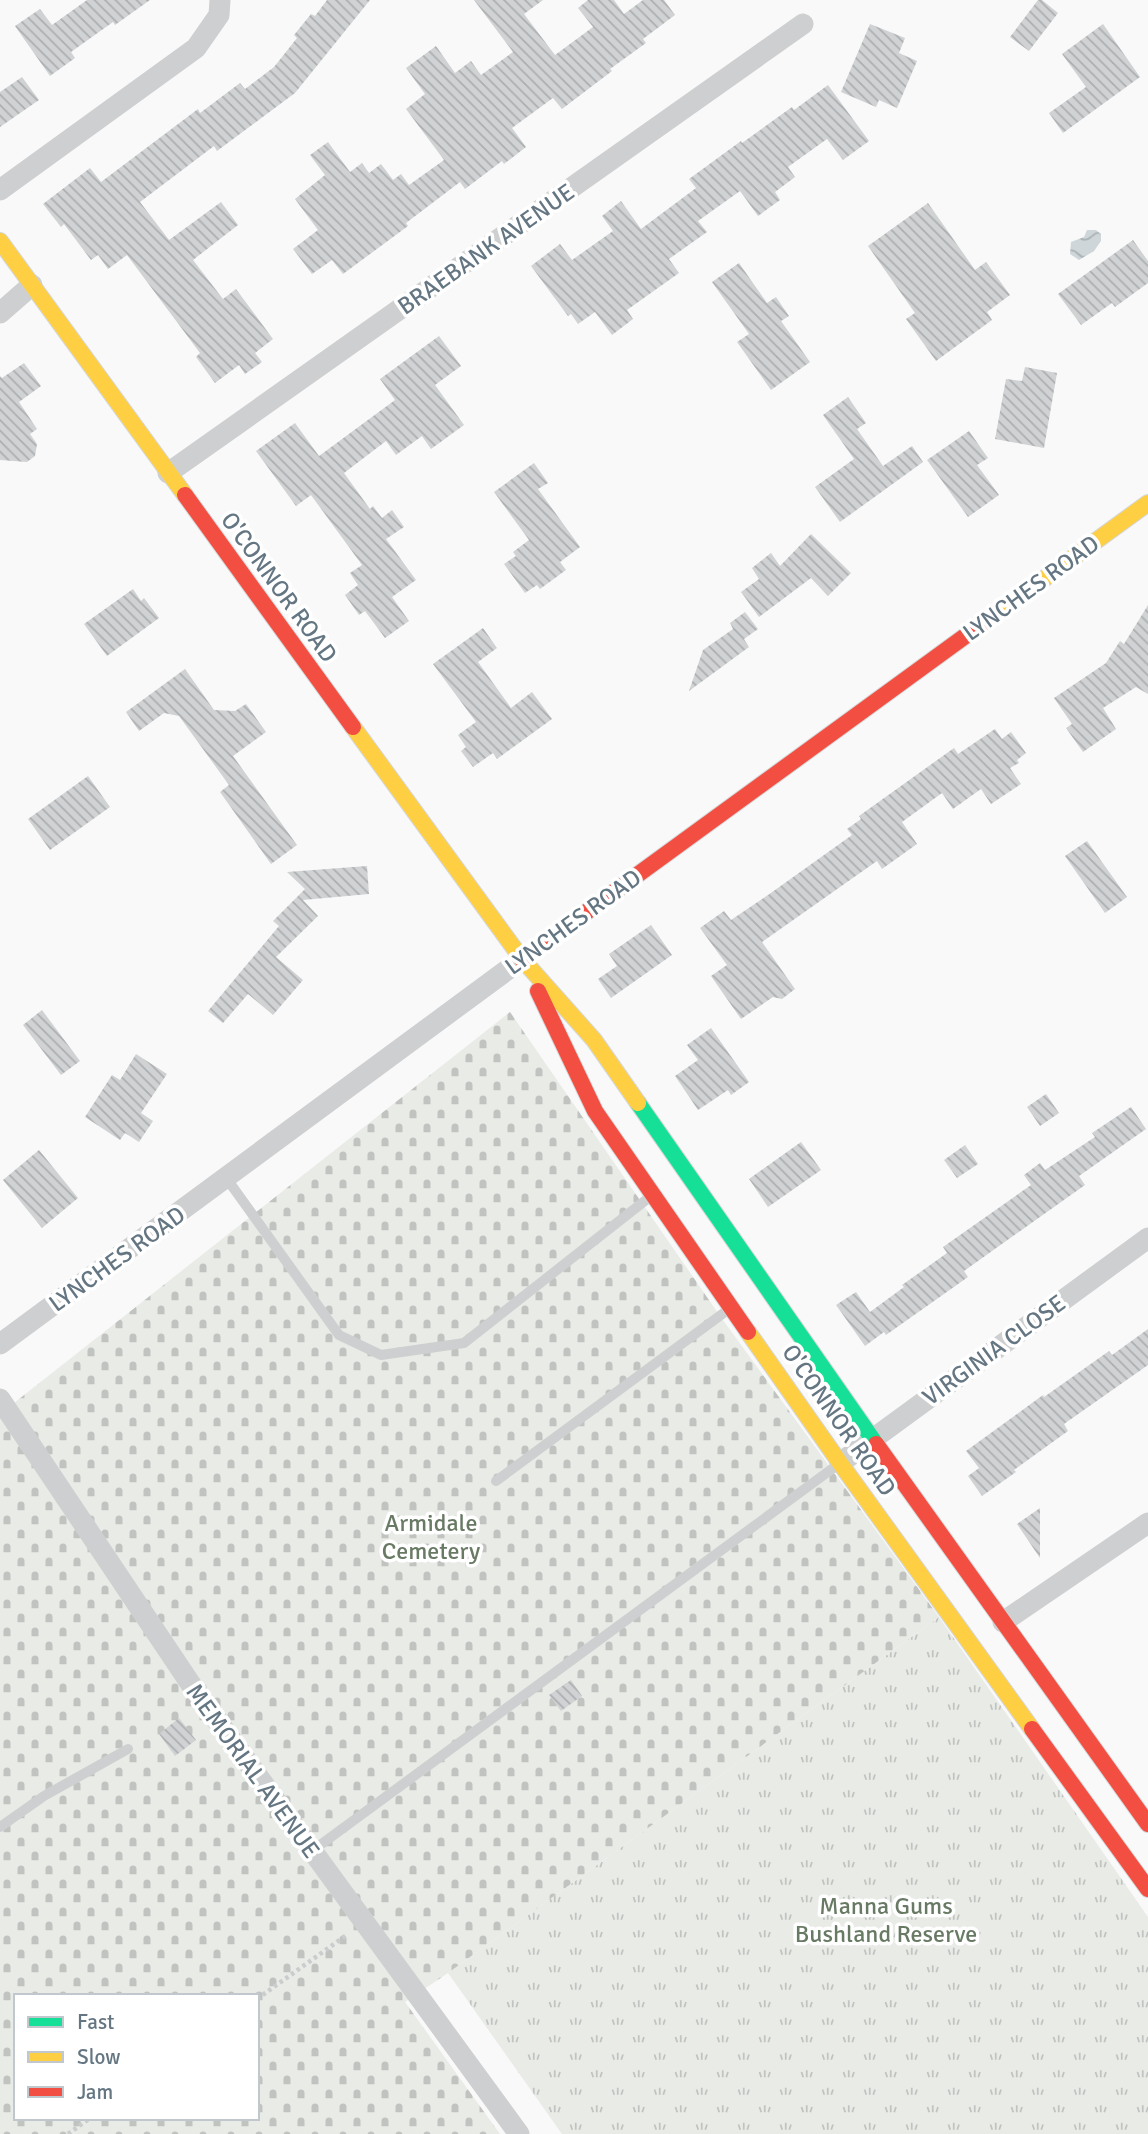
<svg xmlns="http://www.w3.org/2000/svg" width="1148" height="2134" font-family="Signika,sans-serif">
  <style>
    .grass { fill: url(#grass-tufts) }
    .cemetery { fill: url(#cemetery-stones); fill-rule: evenodd }
    .water { fill: url(#water-waves) }
    .building { fill: url(#building-back-hatch) }
    .lines { fill: none; stroke-linecap: round; stroke-linejoin: round }
    .fast-casing { stroke: #d5d6d7; stroke-width: 18 }
    .slow-casing { stroke: #d5d6d7; stroke-width: 18 }
    .jam-casing { stroke: #d5d6d7; stroke-width: 18 }
    .path { stroke: #cbcccd; stroke-width: 4.5; stroke-dasharray: 3.5 3.5; stroke-linecap: butt }
    .lane { stroke: #cecfd0; stroke-width: 10 }
    .street { stroke: #cecfd0; stroke-width: 21 }
    .fast { stroke: #16e098; stroke-width: 16 }
    .slow { stroke: #ffcf43; stroke-width: 16 }
    .jam { stroke: #f24e42; stroke-width: 16 }
    .labels { text-anchor: middle; stroke-width: 7; stroke-linejoin: round; paint-order: stroke }
    .street-label { font-size: 24px; fill: #657683; stroke: #fff }
    .park-label { font-size: 24px; fill: #687a64; stroke: #fff }
  </style>
  <defs>
    <pattern id="grass-tufts" width="24" height="20" patternUnits="userSpaceOnUse" patternTransform="scale(1.75)"><rect width="24" height="20" fill="#e8ebe6"/><path d="M3 7l-1-3M5 7V3M7 7l1-3M15 17l-1-3M17 17v-4M19 17l1-3" fill="none" stroke="#c0c3c0"/></pattern>
    <pattern id="cemetery-stones" width="16" height="16" patternUnits="userSpaceOnUse" patternTransform="scale(1.75)"><rect width="16" height="16" fill="#e8ebe6"/><path d="M2 7V4a2 2 0 0 1 4 0v3zM10 15v-3a2 2 0 0 1 4 0v3z" fill="#c0c3c0"/></pattern>
    <pattern id="water-waves" width="16" height="10" patternUnits="userSpaceOnUse" patternTransform="scale(1.75)"><rect width="16" height="10" fill="#ced6d9"/><path d="M0 5q4-4 8 0t8 0" fill="none" stroke="#abb2b5"/></pattern>
    <pattern id="building-back-hatch" width="6" height="6" patternUnits="userSpaceOnUse" patternTransform="scale(1.75)"><rect width="6" height="6" fill="#d0d2d3"/><path d="M-1 5l2 2M0 0l6 6M5-1l2 2" fill="none" stroke="#acafb1"/></pattern>
  </defs>
  <rect width="100%" height="100%" fill="#f9f9f9"/>
  <path class="grass" d="M939 1617 1148 1917V2134H562L448 1973Z"/>
  <path class="cemetery" d="M510 1012 720 1316 939 1617 448 1973 405 2002 500 2134H0V1414ZM16 1996H257V2118H16Z"/>
  <path class="water" d="M1087 230H1096L1101 234V241L1094 251 1079 260 1070 254 1071 242 1084 237Z"/>
  <path class="building" d="M87 0H150L115 25 113 22 71 52 75 58 50 76 15 26 40 9 52 25Z
    M327 0H370L295 93 217 151 214 146 140 202 169 240 221 202 238 225 193 260 223 299 236 289 273 339 255 353 262 362 245 374 239 365 215 383 196 357 200 353 127 255 108 269 98 255 91 260 64 224 61 227 43 204 90 168 101 182 198 109 200 113 240 83 245 89 274 67 297 38 294 35 311 14 315 16Z
    M474 0H543L524 14 555 55 593 27 578 8 588 0H614L624 14 643 0H664L675 15 643 39 646 43 610 69 612 71 562 109 553 98 512 128 526 147 504 164 502 161 465 189 460 182 406 223 408 226 343 274 332 260 312 274 293 249 318 230 295 199 325 175 310 155 328 142 350 172 362 163 369 173 381 164 393 180 401 174 409 185 444 160 406 109 425 94 406 68 436 46 455 73 471 61 481 75 513 52Z
    M1038 0H1042L1058 13 1029 51 1010 37Z
    M870 24 905 38 899 53 917 61 897 108 879 100 876 107 841 92Z
    M1103 24 1140 77 1063 133 1049 113 1086 87 1062 54Z
    M22 77 39 100 0 127V92Z
    M828 85 869 141 843 160 827 139 788 167 795 177 775 192 780 200 758 216 740 191 698 221 707 232 669 259 679 273 627 310 633 319 612 335 595 312 578 324 571 314 568 316 531 266 560 244 572 260 613 231 602 216 621 201 641 229 696 188 689 179 741 141 742 143 792 107 794 110Z
    M928 203 975 270 986 262 1010 295 987 312 992 320 936 361 906 319 915 313 868 246Z
    M1133 240 1148 261V283L1115 307 1112 303 1081 325 1058 294Z
    M739 263 767 303 776 297 789 316 781 321 810 362 771 390 737 342 749 334 712 282Z
    M439 336 461 366 435 385 464 425 431 449 422 436 396 455 386 441 344 473 370 509 373 506 382 518 392 510 404 527 386 539 416 580 392 597 409 621 385 638 365 611 359 615 345 595 358 585 350 573 362 565 311 495 296 506 256 451 295 423 319 456 395 400 380 379Z
    M24 363 41 386 19 402 37 429 30 434 37 444 35 456 27 462 0 460V376L2 378Z
    M1025 367 1057 373 1044 448 995 439 1006 379 1022 381Z
    M848 397 866 423 857 429 883 466 912 446 923 462 840 522 815 487 854 459 823 415Z
    M969 431 988 458 977 465 999 495 968 517 927 460Z
    M534 463 548 483 538 489 580 547 560 562 566 570 540 589 537 585 525 593 504 564 516 556 513 552 529 540 494 492Z
    M811 534 851 573 828 596 811 578 759 617 741 592 759 579 752 568 771 553 780 566Z
    M133 589 141 601 144 598 159 618 107 656 84 624Z
    M1148 605V694L1136 687 1103 708 1116 729 1083 752 1066 728 1072 724 1054 698 1106 663 1120 641 1124 644Z
    M745 612 758 629 744 639 749 647 689 691 703 650 733 629 730 623Z
    M483 628 497 648 478 662 511 708 532 692 552 719 497 759 493 753 473 767 461 751 466 747 458 735 476 722 433 664Z
    M185 669 214 710 235 711 246 704 266 732 233 756 297 845 271 864 220 792 229 785 179 716 164 713 139 731 126 712Z
    M995 729 1002 739 1011 732 1026 753 1017 760 1019 763 1010 768 1021 784 991 804 981 789 953 809 942 793 902 822 917 844 882 869 877 861 762 942 795 989 782 999 773 997 741 1019 711 976 727 965 700 928 724 911 731 920 768 895 852 835 847 829 861 819 859 816 954 748 958 754Z
    M88 776 110 807 50 850 28 819Z
    M1087 841 1127 897 1105 913 1065 856Z
    M367 866 369 894 303 900 318 916 276 957 303 980 273 1015 248 994 223 1023 208 1011 279 926 273 921 305 889 287 872Z
    M651 925 672 955 611 998 598 979 617 966 609 954Z
    M42 1010 80 1061 61 1075 23 1025Z
    M711 1028 749 1082 731 1095 728 1090 698 1110 675 1076 698 1060 687 1045Z
    M136 1054 167 1074 141 1113 153 1121 139 1142 125 1133 120 1140 85 1117 112 1075 120 1080Z
    M1046 1094 1059 1113 1040 1126 1027 1107Z
    M1131 1107 1146 1129 1079 1176 1085 1185 964 1271 968 1277 886 1335 884 1332 865 1346 836 1305 856 1292 870 1312 904 1287 902 1285 947 1253 943 1247 1031 1185 1024 1175 1040 1163 1045 1170 1095 1137 1092 1133Z
    M801 1142 821 1170 768 1207 749 1179Z
    M965 1145 978 1164 957 1178 944 1160Z
    M39 1150 78 1198 42 1228 3 1180Z
    M1148 1329V1365L1064 1424 1068 1431 1014 1470 1016 1472 982 1496 968 1476 979 1468 966 1451 1043 1395 1044 1397 1109 1351 1112 1355Z
    M1040 1508V1558L1017 1524Z
    M571 1680 582 1696 561 1711 549 1695Z
    M179 1718 196 1740 175 1756 159 1734Z"/>
  <g class="lines">
    <g class="fast-casing">
      <path id="fast" d="M638 1103 876 1444"/>
    </g>
    <g class="slow-casing">
      <path id="slow" d="M0 241 185 495
        M990 618 1148 503
        M353 727 522 959 594 1040 638 1103
        M748 1332 840 1463 1032 1729"/>
    </g>
    <g class="jam-casing">
      <path id="jam" d="M185 495 353 727
        M522 959 990 618
        M538 991 595 1111 748 1332
        M876 1444 1148 1824
        M1032 1729 1148 1889"/>
    </g>
    <path class="path" d="M257 1999 348 1934
      M68 2134 90 2118"/>
    <path class="lane" d="M227 1179 339 1335 381 1355 464 1343 651 1196
      M496 1481 729 1309
      M0 1827 44 1796 128 1749
      M312 1851 840 1463"/>
    <path class="street" d="M0 190 196 48 219 15 220 0
      M0 313 32 285
      M168 473 803 24
      M0 1344 522 959
      M0 1399 192 1686 519 2134
      M840 1463 1148 1238
      M1003 1622 1148 1523"/>
    <use href="#fast" class="fast"/>
    <use href="#slow" class="slow"/>
    <use href="#jam" class="jam"/>
  </g>
  <g class="labels">
    <g class="street-label">
      <text transform="translate(486 249) rotate(-35)" y="8">BRAEBANK AVENUE</text>
      <text transform="translate(279 587) rotate(54)" y="8">O'CONNOR ROAD</text>
      <text transform="translate(1031 588) rotate(-36)" y="8">LYNCHES ROAD</text>
      <text transform="translate(573 922) rotate(-36)" y="8">LYNCHES ROAD</text>
      <text transform="translate(117 1259) rotate(-36)" y="8">LYNCHES ROAD</text>
      <text transform="translate(994 1350) rotate(-36)" y="8">VIRGINIA CLOSE</text>
      <text transform="translate(839 1420) rotate(55)" y="8">O'CONNOR ROAD</text>
      <text transform="translate(253 1771) rotate(54)" y="8">MEMORIAL AVENUE</text>
    </g>
    <g class="park-label">
      <text x="431" y="1531">Armidale<tspan x="431" dy="28">Cemetery</tspan></text>
      <text x="886" y="1914">Manna Gums<tspan x="886" dy="28">Bushland Reserve</tspan></text>
    </g>
  </g>
  <rect x="14" y="1994" width="245" height="126" fill="#ffffff" stroke="#c1c8cd" stroke-width="2"/>
  <rect x="28" y="2017" width="35" height="10" fill="#16e098" stroke="#c1c8cd" stroke-width="2"/>
  <text x="77" y="2029" font-size="21" fill="#657683">Fast</text>
  <rect x="28" y="2052" width="35" height="10" fill="#ffcf43" stroke="#c1c8cd" stroke-width="2"/>
  <text x="77" y="2064" font-size="21" fill="#657683">Slow</text>
  <rect x="28" y="2087" width="35" height="10" fill="#f24e42" stroke="#c1c8cd" stroke-width="2"/>
  <text x="77" y="2099" font-size="21" fill="#657683">Jam</text>
</svg>
